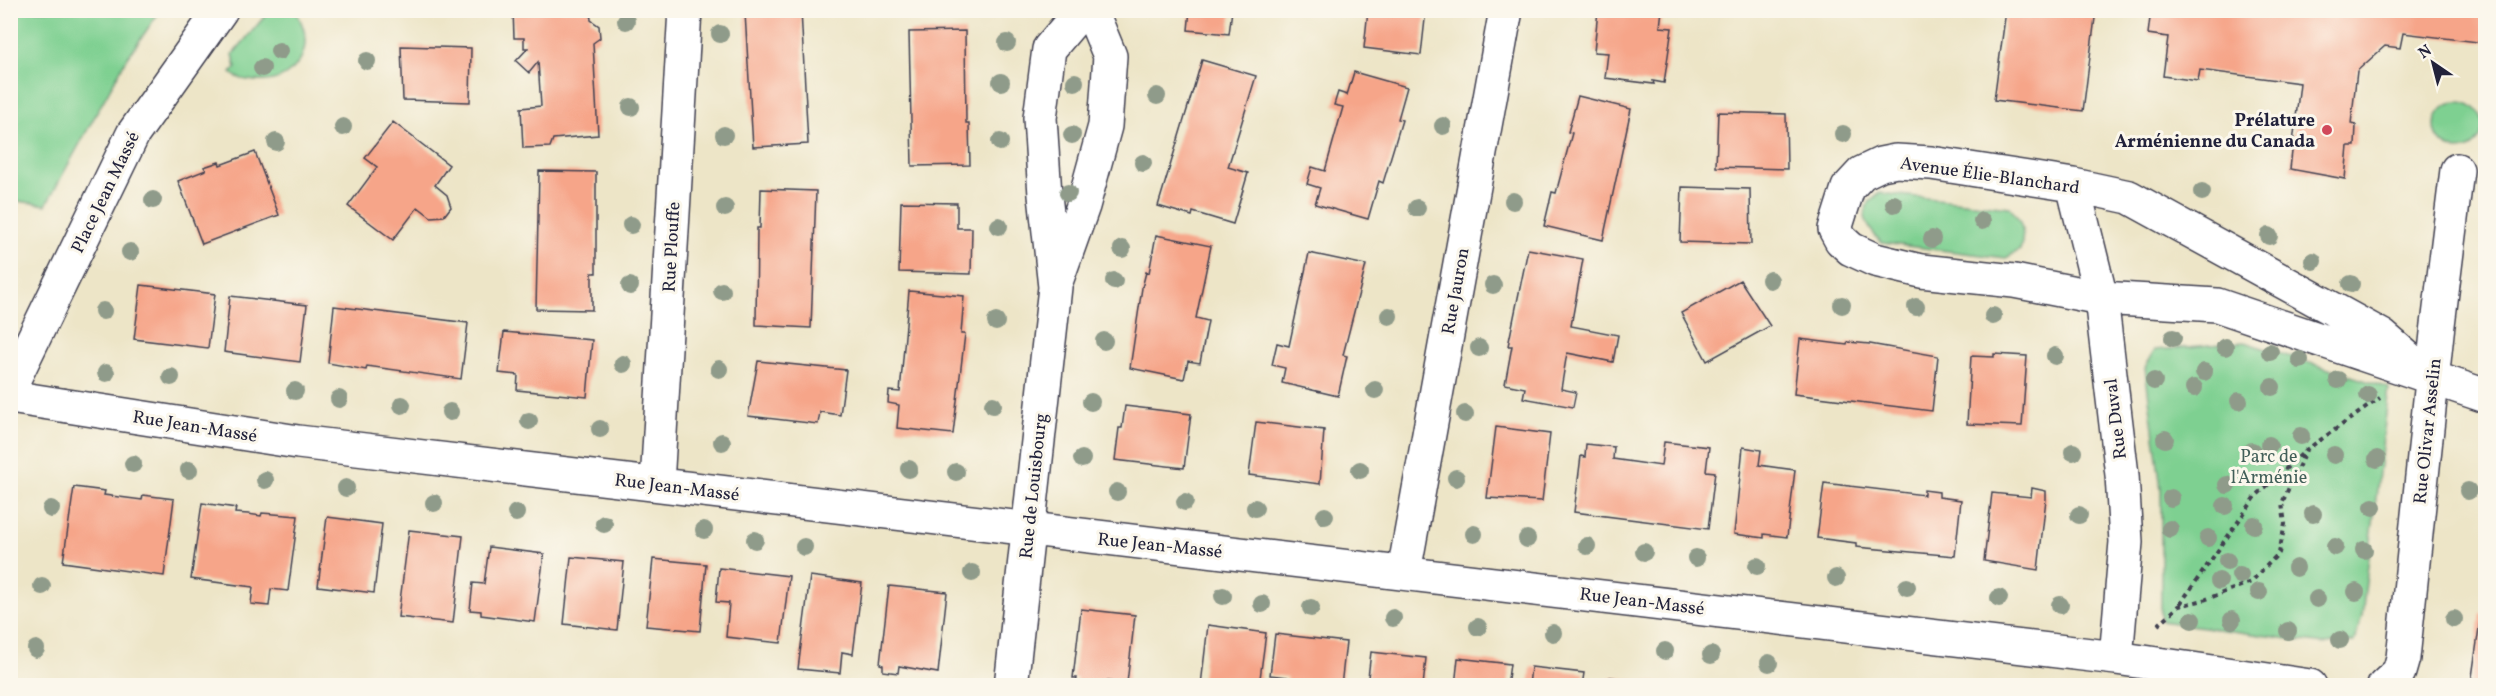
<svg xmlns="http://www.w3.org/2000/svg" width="2496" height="696" font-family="Vollkorn,serif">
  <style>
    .green { fill: #7ed091; stroke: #507966; stroke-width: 1.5 }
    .building { fill: #f6a589 }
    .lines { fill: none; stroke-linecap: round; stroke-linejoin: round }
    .street-casing { stroke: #403f50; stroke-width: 36 }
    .path { stroke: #403f50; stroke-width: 4; stroke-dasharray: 4.5 4.5; stroke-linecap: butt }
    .street { stroke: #fff; stroke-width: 33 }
    .tree { fill: #8f9b8a }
    .poi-dot { fill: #d1495b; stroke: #fbf7ec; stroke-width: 2 }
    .labels { text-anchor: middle; stroke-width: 6; stroke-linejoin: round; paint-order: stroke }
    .poi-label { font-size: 18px; font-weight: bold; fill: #22223b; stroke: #fbf7ec; text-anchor: end }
    .street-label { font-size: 18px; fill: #22223b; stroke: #fbf7ec }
    .park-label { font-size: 18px; fill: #425f59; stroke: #fbf7ec }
  </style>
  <rect width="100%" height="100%" fill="#fbf7ec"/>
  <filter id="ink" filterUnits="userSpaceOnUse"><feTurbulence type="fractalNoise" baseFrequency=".0167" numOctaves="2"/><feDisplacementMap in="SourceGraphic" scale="12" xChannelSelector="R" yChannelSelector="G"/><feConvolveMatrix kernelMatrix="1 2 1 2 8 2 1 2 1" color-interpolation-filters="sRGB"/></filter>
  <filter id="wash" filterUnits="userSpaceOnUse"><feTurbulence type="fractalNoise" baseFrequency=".008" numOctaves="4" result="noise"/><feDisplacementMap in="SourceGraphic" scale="24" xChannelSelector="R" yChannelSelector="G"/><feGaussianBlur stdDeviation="1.35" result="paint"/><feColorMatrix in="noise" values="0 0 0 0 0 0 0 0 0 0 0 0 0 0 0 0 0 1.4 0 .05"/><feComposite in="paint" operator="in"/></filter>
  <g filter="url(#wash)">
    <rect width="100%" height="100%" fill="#ede5c7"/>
    <path class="green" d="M16 10 160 11 126 60 46 205 11 200 10 17Z
      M270 10 296 11C300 19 305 28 305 37 307 64 283 84 257 81 247 80 238 80 231 73L236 68 233 54Z
      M2435 126a24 24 0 1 1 48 0a24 24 0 1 1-48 0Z
      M1880 193 2010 207C2022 222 2026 231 2020 250L2006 258 1882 243C1865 226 1855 209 1880 193Z
      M2244 342 2389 388 2362 616 2354 642 2324 644 2161 621V489L2145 368 2155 350Z"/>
    <g id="blocks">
      <path class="building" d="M372 10H443V15Z
        M513 10H590L591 20 599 26 600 38 593 43 598 135 553 139 550 147 523 148 521 108 541 106 538 62 529 73 516 61 528 48H524V38H514Z
        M801 10 808 144 753 147 745 13Z
        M1190 10H1232L1229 34 1188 30Z
        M1368 10H1426L1421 55 1364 48Z
        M1598 10H1662L1660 27 1672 28 1664 83 1653 81 1654 84 1605 78 1608 53 1594 52Z
        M2006 10H2096L2083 111 1994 100Z
        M2151 10H2486V43L2403 33 2400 48 2385 46 2357 71 2351 124 2356 125 2355 146H2348L2345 179 2290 169 2300 83 2200 70 2198 81 2163 76 2168 37 2148 34Z
        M965 31 966 123H969L970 165 912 166 909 32Z
        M401 46 471 48 470 102 403 100Z
        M1202 60 1256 76 1228 167 1248 173 1233 224 1193 212 1192 216 1158 206Z
        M1354 72 1407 87 1398 119 1402 120 1383 183 1379 181 1368 219 1315 204 1320 188 1307 184 1312 167 1325 171 1343 107 1334 105 1338 92 1347 95Z
        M1578 96 1631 109 1603 240 1544 226 1552 192 1556 193 1572 133 1568 132Z
        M1718 112 1786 114 1787 169 1716 167Z
        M393 122 449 165 435 185 447 195 451 207 444 216 431 217 418 207 393 240 348 206 377 167 365 158Z
        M255 152 279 215 202 244 178 181 206 170 204 167 219 162 220 165Z
        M539 171 596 172V273H592V310L536 309Z
        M1682 187 1750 189 1751 244 1680 242Z
        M761 189 816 191 811 328 756 325 757 228H760Z
        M901 202 957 203V228H972L971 274 899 272Z
        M1156 235 1211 246 1196 318 1208 321 1200 363 1188 361 1184 379 1130 368 1142 288 1146 272 1149 273Z
        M1528 249 1583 259 1571 326 1618 335 1613 362 1567 353 1561 389 1576 392 1573 407 1523 398 1525 388 1505 384 1512 346H1508Z
        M1309 253 1366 265 1343 355 1347 356 1338 396 1282 383 1285 368 1272 365 1277 343 1289 346Z
        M1740 280 1770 326 1707 361 1681 313Z
        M141 285 215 294 208 348 134 339Z
        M909 291 964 296 961 334H965L953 434 897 428 899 405 888 403 889 391 900 392Z
        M230 296 307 305 300 362 224 352Z
        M334 306 468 323 461 379 367 366 366 370 328 363Z
        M504 332 592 340 587 397 517 390 518 375 499 373Z
        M1800 339 1847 345 1848 342 1870 344 1938 356 1932 411 1794 394Z
        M1994 354 2027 356 2022 426 1967 424 1971 356 1994 357Z
        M758 361 846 370 840 415 820 412 818 424 748 416Z
        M1125 406 1191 414 1184 468 1115 460 1119 428H1122Z
        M1256 422 1324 430 1320 484 1249 475Z
        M1496 427 1550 434 1542 501 1487 498Z
        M1664 442 1709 447 1706 471 1715 472 1708 529 1574 512 1581 456 1585 457 1586 444 1614 447 1613 459 1661 466Z
        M1743 447 1761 450 1759 465 1795 470 1787 537 1764 534V538L1734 534Z
        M1824 483 1924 495V490L1939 492V497L1961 500 1955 556 1856 547V543L1817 538Z
        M74 487 105 491 104 495 142 500 143 495 174 499 164 576 63 562Z
        M2032 488 2046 491V499L2038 570 1984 561 1992 493 2031 497Z
        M202 503 236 508 235 513 248 514 261 516 262 513 298 516 288 591 271 589 269 606 251 604 253 587 191 579Z
        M327 517 382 524 374 593 318 586Z
        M409 530 463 536 453 623 398 617Z
        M489 547 544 554 535 622 481 615V611L470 610 473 583 484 584Z
        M571 557 624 562 617 630 564 624Z
        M653 559 706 564 700 631 646 626Z
        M719 568 789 576 781 643 726 637 729 603 716 602Z
        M810 576 862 583 853 654 842 652 840 673 798 669Z
        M889 586 947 592 938 673 899 666 898 673 883 671V665L880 664Z
        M1081 609 1135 615 1127 683 1106 681 1105 686H1076L1077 678H1073Z
        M2481 614 2486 615V685L2471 684Z
        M1208 625 1266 633 1259 686 1201 685Z
        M1275 634 1346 642 1341 686H1286L1287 677 1270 675Z
        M1371 652 1426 658 1423 686H1367Z
        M1458 658 1510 664 1507 686H1455Z
        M1531 667 1584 673 1582 686H1529Z
        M1610 677 1667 684V686H1610Z"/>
    </g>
  </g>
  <g filter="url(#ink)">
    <use href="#blocks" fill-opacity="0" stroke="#403f50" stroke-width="1.5"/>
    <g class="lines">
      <g class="street-casing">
        <path id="street" d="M2073 185 2101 298 2122 475 2126 542 2116 658
          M1057 279 1083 206 1105 126 1110 56 1091 10
          M2433 380 2382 336 2129 197 2073 185 1931 163 1896 161 1881 164 1862 173 1848 188 1835 229 1841 240 1851 249 1875 260 1921 271 2014 281 2101 298 2217 305 2486 396
          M10 387 133 134 221 10
          M10 397 298 442 2116 658 2310 686
          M657 484 685 10
          M1404 572 1506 10
          M1011 686 1055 287 1045 195 1040 118 1049 49 1082 10
          M2384 686 2399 672 2403 658 2437 333 2457 170"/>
      </g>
      <path class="path" d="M2180 604 2257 495 2304 452
        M2158 625 2179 606 2204 600 2251 582 2279 553 2285 524 2282 503 2306 450 2380 398"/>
      <use href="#street" class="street"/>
    </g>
    <g class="tree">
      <circle cx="626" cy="21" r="9"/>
      <circle cx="720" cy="34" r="9"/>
      <circle cx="1007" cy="43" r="9"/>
      <circle cx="279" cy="51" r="9"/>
      <circle cx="367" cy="61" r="9"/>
      <circle cx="262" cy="68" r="9"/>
      <circle cx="1001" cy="82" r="9"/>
      <circle cx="1075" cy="82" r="9"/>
      <circle cx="1157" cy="96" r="9"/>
      <circle cx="631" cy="107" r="9"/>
      <circle cx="1443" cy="126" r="9"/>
      <circle cx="343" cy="127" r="9"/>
      <circle cx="1843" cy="134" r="9"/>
      <circle cx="724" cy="135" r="9"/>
      <circle cx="1072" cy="135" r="9"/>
      <circle cx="276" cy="142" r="9"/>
      <circle cx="1000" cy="142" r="9"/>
      <circle cx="1143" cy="163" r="9"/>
      <circle cx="2202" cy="192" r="9"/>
      <circle cx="1068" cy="193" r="9"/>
      <circle cx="153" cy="200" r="9"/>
      <circle cx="1513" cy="201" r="9"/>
      <circle cx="1894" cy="204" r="9"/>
      <circle cx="725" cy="208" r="9"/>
      <circle cx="1417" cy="208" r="9"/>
      <circle cx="1982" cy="221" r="9"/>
      <circle cx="631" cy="225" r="9"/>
      <circle cx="999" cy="226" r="9"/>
      <circle cx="2269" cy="236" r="9"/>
      <circle cx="1932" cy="239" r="9"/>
      <circle cx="1122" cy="249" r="9"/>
      <circle cx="130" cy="252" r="9"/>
      <circle cx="2313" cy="261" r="9"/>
      <circle cx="1770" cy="280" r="9"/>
      <circle cx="1114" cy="281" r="9"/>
      <circle cx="2351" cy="284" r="9"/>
      <circle cx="1493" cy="285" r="9"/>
      <circle cx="630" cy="286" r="9"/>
      <circle cx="722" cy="291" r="9"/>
      <circle cx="1842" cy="305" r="9"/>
      <circle cx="1916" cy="307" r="9"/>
      <circle cx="103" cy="311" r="9"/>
      <circle cx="1389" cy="316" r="9"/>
      <circle cx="1993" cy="316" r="9"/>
      <circle cx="996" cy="322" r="9"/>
      <circle cx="2173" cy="338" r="9"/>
      <circle cx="1104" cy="341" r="9"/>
      <circle cx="2225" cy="347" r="9"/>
      <circle cx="1479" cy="348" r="9"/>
      <circle cx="2270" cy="352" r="9"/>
      <circle cx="2055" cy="356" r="9"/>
      <circle cx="2300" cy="360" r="9"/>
      <circle cx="623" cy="364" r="9"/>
      <circle cx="719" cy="369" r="9"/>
      <circle cx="2204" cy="372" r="9"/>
      <circle cx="106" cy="373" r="9"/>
      <circle cx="171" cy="377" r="9"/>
      <circle cx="2338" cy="380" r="9"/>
      <circle cx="2154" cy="381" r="9"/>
      <circle cx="2272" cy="387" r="9"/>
      <circle cx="2194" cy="388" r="9"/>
      <circle cx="1375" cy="390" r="9"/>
      <circle cx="295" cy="391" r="9"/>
      <circle cx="2368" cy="395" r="9"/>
      <circle cx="339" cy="399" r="9"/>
      <circle cx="2239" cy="401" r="9"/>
      <circle cx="1091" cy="402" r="9"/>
      <circle cx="402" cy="405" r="9"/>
      <circle cx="993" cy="405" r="9"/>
      <circle cx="450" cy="412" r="9"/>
      <circle cx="1465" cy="414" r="9"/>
      <circle cx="529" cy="421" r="9"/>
      <circle cx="600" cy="429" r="9"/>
      <circle cx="2301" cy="436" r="9"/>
      <circle cx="2165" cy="439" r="9"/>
      <circle cx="722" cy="442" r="9"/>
      <circle cx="2269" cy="445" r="9"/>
      <circle cx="2252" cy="451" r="9"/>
      <circle cx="2073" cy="452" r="9"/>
      <circle cx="2334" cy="455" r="9"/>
      <circle cx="1082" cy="459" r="9"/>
      <circle cx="2377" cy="459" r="9"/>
      <circle cx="133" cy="464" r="9"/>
      <circle cx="909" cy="469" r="9"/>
      <circle cx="189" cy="470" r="9"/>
      <circle cx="1360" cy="470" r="9"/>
      <circle cx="956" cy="472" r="9"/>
      <circle cx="1456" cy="478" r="9"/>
      <circle cx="265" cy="480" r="9"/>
      <circle cx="2227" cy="485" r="9"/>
      <circle cx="346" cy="488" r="9"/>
      <circle cx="2468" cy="491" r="9"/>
      <circle cx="1117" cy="492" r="9"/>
      <circle cx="2171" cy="498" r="9"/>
      <circle cx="1185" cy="502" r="9"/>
      <circle cx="434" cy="503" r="9"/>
      <circle cx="2225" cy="506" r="9"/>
      <circle cx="2373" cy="507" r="9"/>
      <circle cx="1255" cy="508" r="9"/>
      <circle cx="51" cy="509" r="9"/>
      <circle cx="516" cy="513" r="9"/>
      <circle cx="2313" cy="514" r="9"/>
      <circle cx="2079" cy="515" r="9"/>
      <circle cx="1325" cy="516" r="9"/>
      <circle cx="604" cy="524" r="9"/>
      <circle cx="2254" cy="525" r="9"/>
      <circle cx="2170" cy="529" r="9"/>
      <circle cx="704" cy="530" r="9"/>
      <circle cx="1474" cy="534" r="9"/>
      <circle cx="2208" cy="538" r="9"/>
      <circle cx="1527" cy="539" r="9"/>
      <circle cx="755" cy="540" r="9"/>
      <circle cx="1587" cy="546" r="9"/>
      <circle cx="804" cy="547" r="9"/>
      <circle cx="2335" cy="547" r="9"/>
      <circle cx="2364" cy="550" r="9"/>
      <circle cx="1644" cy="552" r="9"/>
      <circle cx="1696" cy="558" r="9"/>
      <circle cx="2227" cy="561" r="9"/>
      <circle cx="1757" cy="566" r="9"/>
      <circle cx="2296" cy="568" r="9"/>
      <circle cx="972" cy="573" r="9"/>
      <circle cx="2240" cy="575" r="9"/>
      <circle cx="1836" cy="578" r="9"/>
      <circle cx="2219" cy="581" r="9"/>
      <circle cx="42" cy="586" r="9"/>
      <circle cx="1907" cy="587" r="9"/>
      <circle cx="2259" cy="592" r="9"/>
      <circle cx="2356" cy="592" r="9"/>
      <circle cx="1223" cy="596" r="9"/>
      <circle cx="1999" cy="598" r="9"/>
      <circle cx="2317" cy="599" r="9"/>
      <circle cx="1262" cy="604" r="9"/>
      <circle cx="2060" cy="605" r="9"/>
      <circle cx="1311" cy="608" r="9"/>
      <circle cx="1393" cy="618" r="9"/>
      <circle cx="2454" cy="619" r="9"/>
      <circle cx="2192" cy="620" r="9"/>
      <circle cx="2232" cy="620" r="9"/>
      <circle cx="1478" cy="627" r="9"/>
      <circle cx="2288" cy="631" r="9"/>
      <circle cx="1553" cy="633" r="9"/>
      <circle cx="2340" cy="640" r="9"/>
      <circle cx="36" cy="649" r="9"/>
      <circle cx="1665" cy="651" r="9"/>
      <circle cx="1711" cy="655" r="9"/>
      <circle cx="1769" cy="663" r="9"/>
    </g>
  </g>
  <circle class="poi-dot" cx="2327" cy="130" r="6"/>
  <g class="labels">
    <g class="poi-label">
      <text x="2315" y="126">Prélature<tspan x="2315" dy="21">Arménienne du Canada</tspan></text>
    </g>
    <g class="street-label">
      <text transform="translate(1990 175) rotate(8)" y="6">Avenue Élie-Blanchard</text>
      <text transform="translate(105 192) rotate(-64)" y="6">Place Jean Massé</text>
      <text transform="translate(671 247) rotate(-87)" y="6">Rue Plouffe</text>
      <text transform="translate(1455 291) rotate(-80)" y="6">Rue Jauron</text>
      <text transform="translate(2115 419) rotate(-97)" y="6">Rue Duval</text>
      <text transform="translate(195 426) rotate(9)" y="6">Rue Jean-Massé</text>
      <text transform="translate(2427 431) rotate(-84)" y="6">Rue Olivar Asselin</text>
      <text transform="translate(1033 486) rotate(-84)" y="6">Rue de Louisbourg</text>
      <text transform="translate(677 487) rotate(7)" y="6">Rue Jean-Massé</text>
      <text transform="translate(1160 545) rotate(6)" y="6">Rue Jean-Massé</text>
      <text transform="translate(1642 601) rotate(7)" y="6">Rue Jean-Massé</text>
    </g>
    <g class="park-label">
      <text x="2269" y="462">Parc de<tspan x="2269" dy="21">l'Arménie</tspan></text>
    </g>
  </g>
  <rect width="2496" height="696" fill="none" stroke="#fbf7ec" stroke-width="36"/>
  <g transform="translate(2433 63) rotate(325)" stroke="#fbf7ec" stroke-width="4.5" paint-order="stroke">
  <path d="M0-4.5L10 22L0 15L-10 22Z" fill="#22223b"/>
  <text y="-9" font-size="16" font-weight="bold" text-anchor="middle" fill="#22223b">N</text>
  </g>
</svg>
